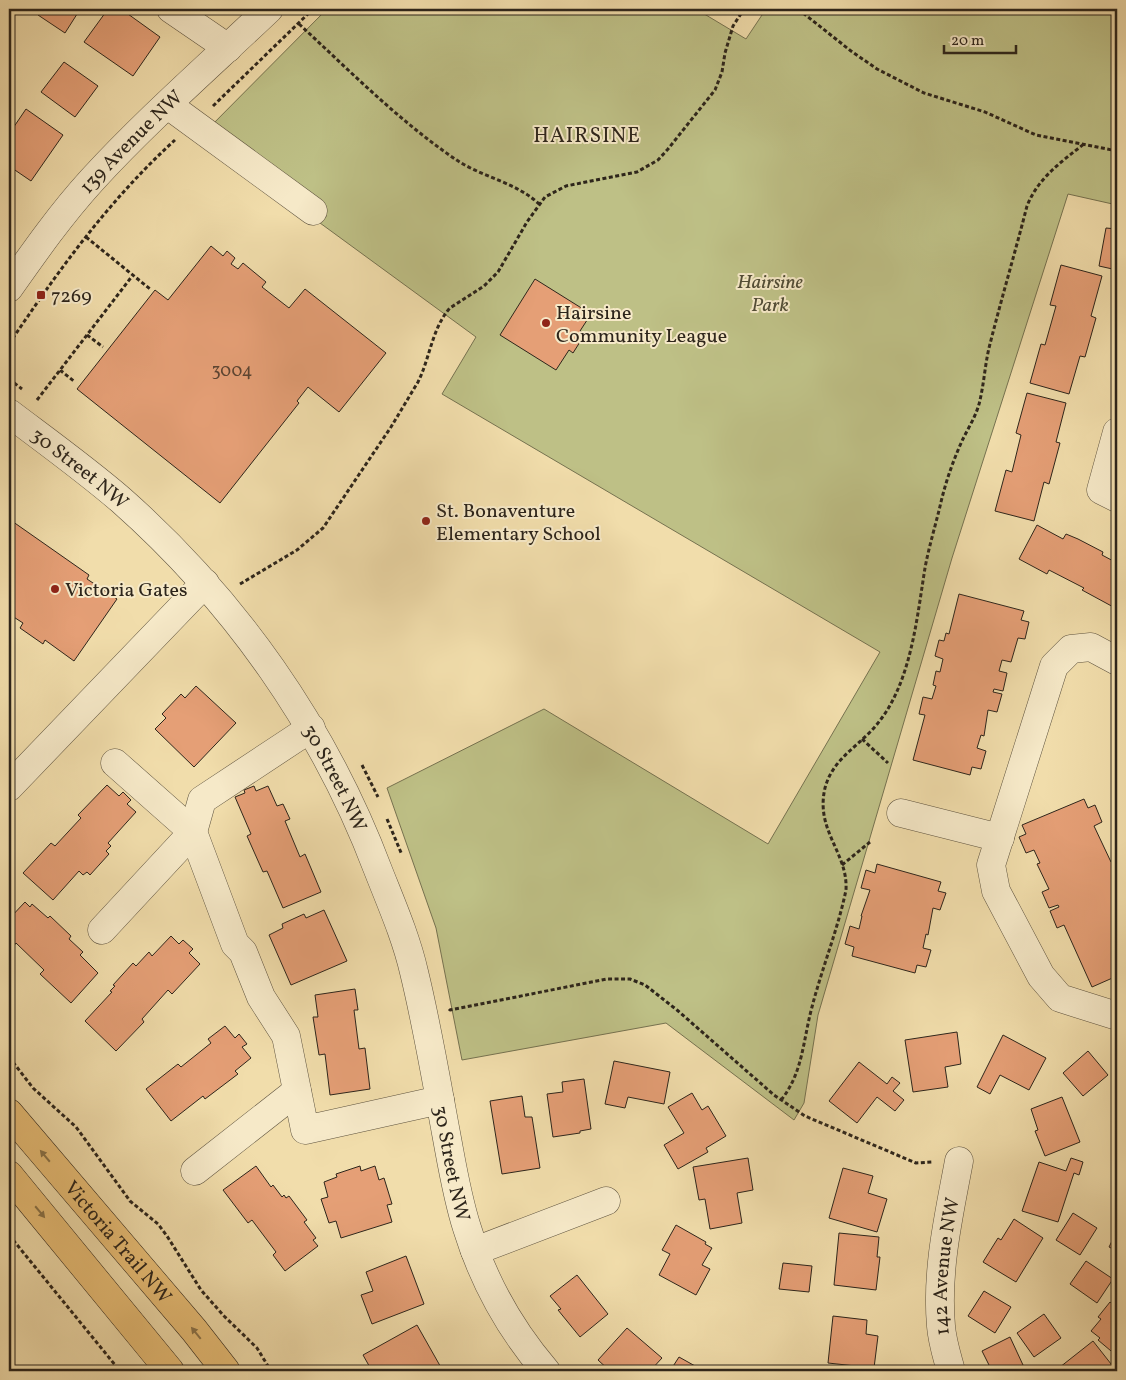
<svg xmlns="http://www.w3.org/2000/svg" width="1126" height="1380" font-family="Vollkorn,serif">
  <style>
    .green { fill: #bec086; stroke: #767250 }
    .building { fill: #e59f76; stroke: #2d251b }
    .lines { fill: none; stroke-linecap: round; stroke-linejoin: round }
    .minor-casing { stroke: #5e533f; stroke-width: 29 }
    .major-casing { stroke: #2d251b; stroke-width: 29 }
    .path { stroke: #2d251b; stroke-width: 3; stroke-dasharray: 4 2.5; stroke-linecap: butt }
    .minor { stroke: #f6e9c8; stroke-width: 28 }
    .major { stroke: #e8be76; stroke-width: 28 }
    .oneway { fill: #8a7248 }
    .poi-dot { fill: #8f2418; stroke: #f6e9c8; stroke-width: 2 }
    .labels { text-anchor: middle; stroke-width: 4; stroke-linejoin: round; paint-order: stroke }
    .number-label { font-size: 18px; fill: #5b4432 }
    .street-label { font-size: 20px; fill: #2d251b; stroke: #f6e9c8 }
    .park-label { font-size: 20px; font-style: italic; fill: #514c36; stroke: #f6e9c8 }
    .poi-label { font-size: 20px; fill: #2d251b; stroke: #f6e9c8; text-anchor: start }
    .neighbourhood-label { font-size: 21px; letter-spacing: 1px; fill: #2d251b; stroke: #f6e9c8 }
  </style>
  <rect width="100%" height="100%" fill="#f1ddab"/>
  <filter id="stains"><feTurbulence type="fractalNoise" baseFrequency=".004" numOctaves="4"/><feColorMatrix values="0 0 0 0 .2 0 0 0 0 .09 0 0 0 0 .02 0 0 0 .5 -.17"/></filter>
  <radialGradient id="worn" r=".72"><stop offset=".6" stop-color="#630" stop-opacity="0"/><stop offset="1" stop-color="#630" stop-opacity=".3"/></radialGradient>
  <path class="green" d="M327 9H696L746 39 766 9H1117V205L1068 194 952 558 818 1015 804 1103 794 1120 666 1023 462 1060 436 928 387 788 544 709 768 844 880 652 442 394 476 337 201 136Z"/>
  <path class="building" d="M42 9H76L79 11 65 33 38 15Z
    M108 9H121L160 37 133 76 84 42Z
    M64 62 98 86 75 117 41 92Z
    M26 109 63 135 31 181 9 166V134Z
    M1106 228 1117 229V270L1099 266Z
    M211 246 223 256 227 251 235 258 231 264 238 269 243 263 266 282 262 287 289 308 305 289 386 353 339 412 308 387 297 401 299 403 220 503 77 389 155 290 168 300Z
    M1061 265 1102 276 1091 316 1096 318 1085 357 1080 356 1069 394 1030 383 1041 344 1045 345 1056 306 1050 305Z
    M535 279 591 314 580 331 585 334 573 353 569 350 556 370 500 335Z
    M1027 393 1066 403 1056 442 1060 443 1049 484 1044 482 1034 521 995 511 1006 470 1012 472 1021 435 1016 433Z
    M9 519 89 575 87 579 117 599 74 661 45 640 43 644 20 628 23 623 9 614Z
    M1037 525 1063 539 1066 534 1078 539 1103 552 1102 555 1117 563V609L1082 590 1084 588 1049 570 1047 574 1019 559Z
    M959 594 1024 611 1021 620 1029 622 1025 639 1018 638 1011 662 1002 660 999 671 1007 673 1003 691 994 689 993 692 1002 694 997 712 988 710 984 736 981 735 977 748 986 751 981 769 972 767 970 775 913 760 925 715 919 714 923 697 932 699 936 686 933 685 936 671 940 672 943 659 935 656 939 640 944 641 946 633 949 634Z
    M196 686 236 723 194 767 155 729 166 718 162 714 181 694 185 698Z
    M107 785 119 796 123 792 131 800 127 804 136 812 108 843 111 846 106 851 109 854 90 875 87 872 83 875 79 871 53 900 23 873 51 843 55 846 81 818 78 815Z
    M254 786 256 791 268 786 277 806 283 804 290 819 285 821 300 857 305 854 321 892 283 908 267 871 263 872 247 836 251 834 235 797 245 793 244 790Z
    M1084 799 1088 808 1095 805 1102 822 1094 826 1111 862 1117 859V976L1092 987 1064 925 1057 928 1050 911 1059 907 1058 905 1049 908 1042 892 1049 889 1037 864 1040 863 1034 850 1026 853 1019 837 1026 834 1022 825Z
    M877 864 941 882 938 891 946 893 940 910 933 908 928 935 926 934 923 948 931 950 926 967 917 965 915 973 852 956 854 947 845 944 850 926 859 929 862 916H861L870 890 861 888 866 870 875 873Z
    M25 902 30 907 32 904 48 918 50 916 71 936 69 939 83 952 80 955 98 973 71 1003 40 974 44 970 16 943 13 947 9 943V919Z
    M324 910 347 961 291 985 269 935 283 928 282 924 304 914 306 918Z
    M171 936 179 944 183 940 193 949 189 953 200 964 172 994 168 990 142 1019 144 1022 116 1051 85 1021 112 992 110 991 115 986 113 985 133 963 136 966 149 952 152 956Z
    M355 989 358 1010H354L359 1049 365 1048 370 1089 330 1095 325 1054 319 1055 313 1017H318L315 995Z
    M225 1026 235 1038 239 1034 247 1044 242 1047 251 1058 235 1071 238 1074 205 1099 203 1096 171 1121 146 1089 178 1064 181 1067 211 1043 208 1039Z
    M957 1032 961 1064 945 1067 948 1087 913 1092 905 1040Z
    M1003 1035 1046 1058 1029 1090 1000 1075 990 1094 977 1087Z
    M1088 1051 1108 1075 1083 1096 1063 1073Z
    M614 1061 670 1072 664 1104 628 1097 625 1108 605 1104Z
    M859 1062 887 1084 892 1077 900 1083 893 1091 904 1100 895 1111 877 1097 857 1123 829 1101Z
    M584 1079 591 1129 580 1131V1133L553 1137 547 1094 563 1092 562 1082Z
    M692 1093 702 1110 708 1106 726 1136 706 1148 708 1152 678 1169 664 1145 684 1133 668 1107Z
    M522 1096 525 1117H532L540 1168 502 1174 490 1101Z
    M1062 1097 1080 1142 1045 1156 1035 1131 1038 1130 1031 1109Z
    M748 1158 753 1190 737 1193 742 1223 710 1229 705 1199 699 1200 693 1167Z
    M1071 1158 1083 1162 1079 1175 1074 1173 1058 1222 1022 1211 1039 1162 1066 1171Z
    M256 1166 271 1187 273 1185 282 1197 284 1195 286 1198 289 1196 307 1220 304 1222 316 1238 313 1240 318 1246 285 1271 273 1255 276 1252 252 1220 248 1223 223 1190Z
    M360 1166 361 1171 375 1166 379 1180 384 1178 392 1204 387 1205 392 1222 341 1238 336 1221 329 1223 321 1199 328 1197 324 1182 337 1177 336 1174Z
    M843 1168 873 1176 868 1193 887 1199 877 1232 829 1218Z
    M1073 1213 1097 1228 1080 1255 1056 1240Z
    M1014 1219 1043 1238 1016 1282 983 1262 998 1238 1001 1240Z
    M676 1225 706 1242 705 1244 712 1248 702 1265 710 1269 696 1295 659 1275 670 1254 662 1250Z
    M1117 1231V1251L1109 1247Z
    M839 1233 879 1237 877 1257H880L876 1290 834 1285Z
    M406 1256 424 1304 372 1324 361 1295 373 1291 366 1272Z
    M1086 1261 1113 1279 1097 1303 1070 1284Z
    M783 1263 812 1266 809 1292 779 1289Z
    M577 1275 608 1314 580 1337 558 1310 561 1309 550 1296Z
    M984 1291 1011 1307 995 1333 968 1316Z
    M1110 1302 1117 1308V1356L1098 1340 1100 1338 1091 1331 1101 1319 1098 1317Z
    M1044 1314 1061 1338 1034 1357 1017 1333Z
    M833 1316 867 1320 866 1334 878 1336 874 1368 828 1363Z
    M417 1325 443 1371H372L363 1355Z
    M627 1328 662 1358 650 1371H610L598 1360Z
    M1010 1337 1023 1365 1009 1371H992L982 1351Z
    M1093 1341 1115 1369 1113 1371H1055Z
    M679 1357 704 1371H670Z"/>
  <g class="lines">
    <g class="minor-casing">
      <g id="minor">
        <path d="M171 9 228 48"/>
        <path d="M168 105 313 211"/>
        <path id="s1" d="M9 288C35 251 61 214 92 180 147 120 210 65 269 9"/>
        <path id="s2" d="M9 413C46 441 85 469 121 500 235 601 324 727 378 870 391 903 406 937 414 972 427 1025 436 1079 446 1133 452 1165 457 1197 467 1228 483 1280 510 1329 546 1371"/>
        <path d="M1117 432 1101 490 1117 498"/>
        <path d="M1117 661 1091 647 1071 649 1054 666 991 865 996 891 1041 976 1060 998 1117 1016"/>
        <path d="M115 763 193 832 235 944 243 952 261 997 286 1036 305 1130 440 1100"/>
        <path d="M9 787 205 583"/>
        <path d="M901 813 1000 838"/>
        <path d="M102 930 193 832 202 800 311 728"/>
        <path d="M195 1171 297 1091"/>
        <path d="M475 1251 606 1201"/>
        <path id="s3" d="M951 1371C947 1356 942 1341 941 1326 936 1270 949 1215 959 1161"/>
      </g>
    </g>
    <g class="major-casing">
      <g id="major">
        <path id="s4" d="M9 1113 194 1330 226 1371"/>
        <path d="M9 1175 170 1371"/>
      </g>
    </g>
    <path class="path" d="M798 9 851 51 877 69 924 93 985 112 1036 135 1117 151
      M299 24C349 70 398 120 455 159 481 177 516 182 539 204
      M213 106 313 9
      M86 237 150 289
      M87 335 103 347
      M9 344C58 271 109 200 175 140
      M60 370 75 382
      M9 379 22 389
      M37 400 133 275
      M240 584 297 550 323 528 391 427 418 382C430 358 432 328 450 308L484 286 498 272 527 222 545 197 566 186 637 172 658 160 668 149 715 90 722 72 725 53 733 26 744 9
      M862 739 888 763
      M362 765 378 797
      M387 819 402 855
      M842 865 870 842
      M449 1009 450 1010 607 979H630L645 985 677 1010 774 1095 805 1116 916 1163 933 1162
      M9 1057 33 1088 76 1127 130 1201 158 1224 167 1236 201 1290 224 1316 257 1348 271 1371
      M781 1100C803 1073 803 1040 812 1007 822 968 838 929 846 890 848 852 815 831 825 788 832 761 854 749 872 730 886 715 895 698 902 679 915 643 919 605 925 568 929 546 936 524 941 502 946 481 953 461 962 441 968 428 977 415 980 400 984 383 985 365 989 348 1001 300 1015 253 1027 206 1038 178 1061 162 1084 144
      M9 1235 120 1371"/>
    <use href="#minor" class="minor"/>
    <use href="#major" class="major"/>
  </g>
  <defs><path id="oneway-solid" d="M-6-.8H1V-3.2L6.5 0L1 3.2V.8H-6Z" transform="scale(1.25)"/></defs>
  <g class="oneway">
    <use href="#oneway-solid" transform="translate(45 1156) rotate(-130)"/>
    <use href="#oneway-solid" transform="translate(40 1212) rotate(50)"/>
    <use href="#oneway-solid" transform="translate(196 1333) rotate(-129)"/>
  </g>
  <g class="poi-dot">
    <rect x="36" y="290" width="10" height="10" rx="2.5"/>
    <circle cx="546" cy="323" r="5"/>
    <circle cx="426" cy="521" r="5"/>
    <circle cx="55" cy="589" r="5"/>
  </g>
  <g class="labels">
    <g class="number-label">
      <text x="232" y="376">3004</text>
    </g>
    <g class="street-label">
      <text dy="7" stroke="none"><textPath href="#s1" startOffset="191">139 Avenue NW</textPath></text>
      <text dy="7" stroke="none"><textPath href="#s2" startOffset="90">30 Street NW</textPath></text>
      <text dy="7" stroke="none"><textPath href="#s2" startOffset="495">30 Street NW</textPath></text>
      <text dy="7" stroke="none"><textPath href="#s2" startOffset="900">30 Street NW</textPath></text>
      <text dy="7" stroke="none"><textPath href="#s4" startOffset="169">Victoria Trail NW</textPath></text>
      <text dy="7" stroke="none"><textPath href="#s3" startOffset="106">142 Avenue NW</textPath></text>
    </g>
    <g class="park-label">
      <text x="770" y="288">Hairsine<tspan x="770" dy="23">Park</tspan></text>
    </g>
    <g class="poi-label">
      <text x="51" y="302">7269</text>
      <text x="556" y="319">Hairsine<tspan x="556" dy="23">Community League</tspan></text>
      <text x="436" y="517">St. Bonaventure<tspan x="436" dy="23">Elementary School</tspan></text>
      <text x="65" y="596">Victoria Gates</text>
    </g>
    <g class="neighbourhood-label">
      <text x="587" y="142">HAIRSINE</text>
    </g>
  </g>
  <rect width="1126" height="1380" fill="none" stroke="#f1ddab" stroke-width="30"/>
  <rect x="10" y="10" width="1106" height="1360" fill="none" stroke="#2d251b" stroke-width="2.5"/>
  <rect x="15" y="15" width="1096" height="1350" fill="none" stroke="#2d251b"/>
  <path d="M944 45v8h72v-8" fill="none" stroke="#2d251b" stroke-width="2.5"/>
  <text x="951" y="45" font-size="15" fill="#2d251b" stroke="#f6e9c8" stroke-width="4" paint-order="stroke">20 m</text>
  <rect width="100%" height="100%" filter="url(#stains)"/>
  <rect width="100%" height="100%" fill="url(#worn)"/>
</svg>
